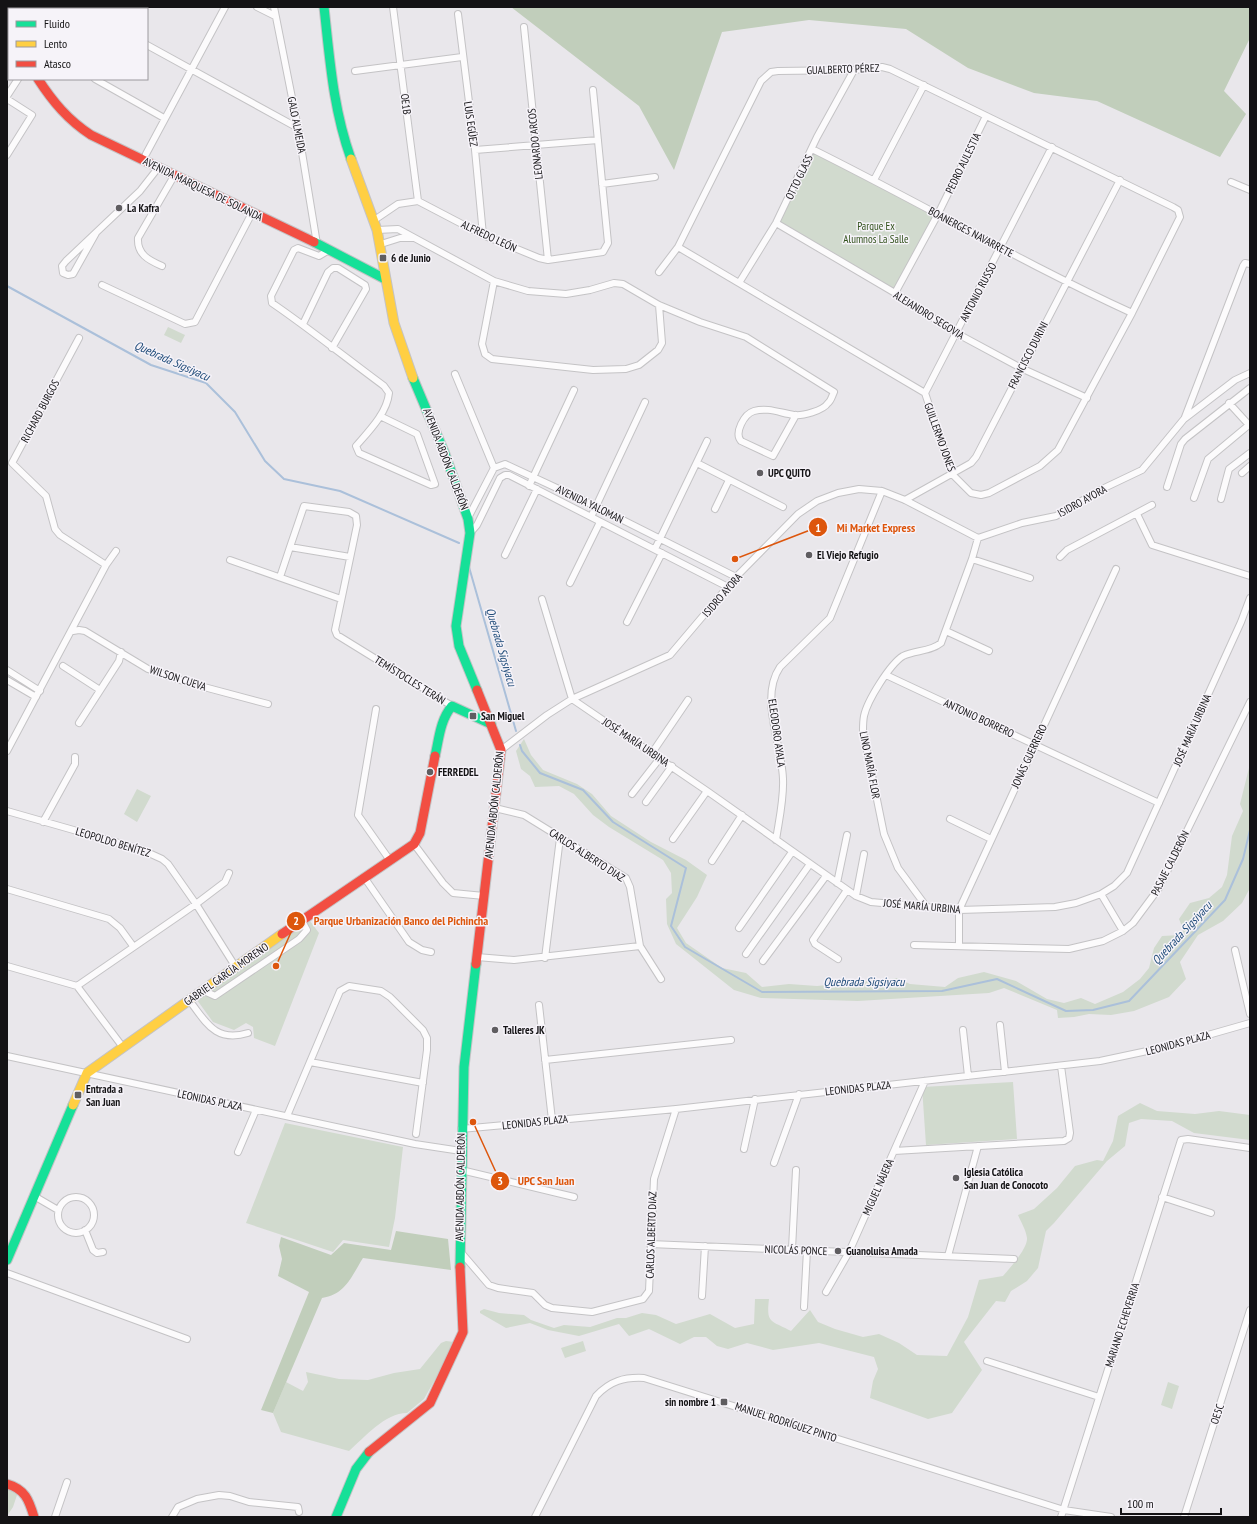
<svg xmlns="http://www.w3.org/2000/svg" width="1257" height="1524" font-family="'PT Sans Narrow',sans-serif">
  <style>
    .green { fill: #d1dace }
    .forest { fill: #c1cebb }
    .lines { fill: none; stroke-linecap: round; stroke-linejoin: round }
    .stream { stroke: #abc0da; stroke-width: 2 }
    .street-casing { stroke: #c4c3c5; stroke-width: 8 }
    .fast-casing { stroke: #c4c3c5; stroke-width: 11 }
    .slow-casing { stroke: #c4c3c5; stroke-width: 11 }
    .jam-casing { stroke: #c4c3c5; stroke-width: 11 }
    .street { stroke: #fcfbfc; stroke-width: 6 }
    .fast { stroke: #16e098; stroke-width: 9 }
    .slow { stroke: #ffcf43; stroke-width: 9 }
    .jam { stroke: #f24e42; stroke-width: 9 }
    .poi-dot { fill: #5f5d60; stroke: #f6f3f9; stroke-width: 1.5 }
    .labels { text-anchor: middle; stroke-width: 3; stroke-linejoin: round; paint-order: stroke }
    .street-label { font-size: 11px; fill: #141315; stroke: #f6f3f9 }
    .poi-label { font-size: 11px; font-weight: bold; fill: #141315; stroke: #f6f3f9; text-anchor: start }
    .park-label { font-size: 11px; fill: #30511a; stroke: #f6f3f9 }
    .water-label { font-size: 12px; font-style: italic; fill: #214d7a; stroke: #f6f3f9 }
    .leader { fill: none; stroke: #dd560c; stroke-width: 1.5 }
    .callout-dot { fill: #dd560c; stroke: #f6f3f9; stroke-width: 1.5 }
    .mark-label { font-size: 12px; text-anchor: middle; font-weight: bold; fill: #fff }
    .callout-label { font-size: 12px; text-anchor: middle; font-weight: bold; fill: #dd560c; stroke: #f6f3f9; stroke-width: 3; stroke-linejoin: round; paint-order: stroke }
  </style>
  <rect width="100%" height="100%" fill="#e9e7eb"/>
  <path class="green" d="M813 153 938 214 895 293 776 223Z
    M168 327 185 335 181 343 164 335Z
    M524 739 531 755 543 770 577 784 592 794 611 816 651 842 686 860 707 875 697 897 677 928 686 943 722 968 746 973 762 987 789 984 817 986 897 978 910 984 945 987 958 978 984 972 1016 981 1047 999 1064 1003 1081 998 1095 1004 1123 992 1140 979 1149 968 1154 948 1162 936 1182 935 1183 929 1179 919 1190 903 1209 898 1222 887 1227 875 1232 836 1243 811 1240 804 1250 764V888L1242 903 1223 921 1198 935 1180 962 1186 979 1169 997 1134 1011 1111 1015 1089 1014 1074 1017 1058 1018 1057 1010 1004 988 989 993 858 1001 761 998 734 990 676 944 667 924 666 899 672 893 671 873 663 860 609 827 593 815 574 794 559 786 535 787 530 776 521 769 516 751Z
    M137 789 151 796 137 822 124 814Z
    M310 921 319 933 275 1046 254 1038 253 1027 246 1023 234 1030 213 1022 197 1000Z
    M1013 1082 1017 1139 926 1145 922 1087Z
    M1140 1103 1157 1111 1195 1114 1219 1111 1250 1115V1140L1194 1133 1172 1121 1141 1119 1129 1123 1125 1146 1107 1161 1054 1223 1046 1231 1038 1268 1027 1281 1011 1291 1005 1302 996 1301 964 1342 982 1370 952 1413 928 1419 870 1398 873 1381 878 1369 874 1357 819 1343 773 1350 747 1343 728 1349 717 1346 706 1337H694L680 1344 649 1329 629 1336 619 1324 579 1336 548 1330 530 1323 506 1328 480 1313V1311L484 1309 499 1313 524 1315 531 1320 554 1328 564 1325 590 1327 617 1318H626L642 1313 656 1315 676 1324 710 1314 735 1328 754 1324 755 1299H769C766 1324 771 1320 791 1331L810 1310 818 1322 835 1329 863 1337 879 1334 899 1343 917 1355 947 1356 968 1317 979 1280 1003 1276C1010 1268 1028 1248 1027 1238 1026 1230 1021 1222 1018 1215L1034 1209 1057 1188 1075 1166 1097 1160 1103 1161 1113 1141 1118 1116Z
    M285 1123 403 1147 395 1218 389 1247 343 1240 333 1252 246 1223Z
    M446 1341 454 1342 438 1374 424 1399 407 1413C385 1413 365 1437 349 1451L281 1432 273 1413 286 1382 303 1391 308 1382 306 1372 339 1379 368 1380 394 1373 420 1369 441 1343Z
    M583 1341 586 1351 565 1358 561 1348Z
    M1168 1382 1179 1386 1172 1409 1161 1405Z
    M7 1488 14 1490 17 1495 13 1507 7 1516Z"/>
  <path class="forest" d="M511 7H1250V38L1224 91 1246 114 1220 157 1097 101 1034 93 968 68 906 29 809 20 722 32 674 170 639 106Z
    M396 1231 448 1239 451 1270 363 1258C351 1277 346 1294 322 1298L273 1413 261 1410 309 1292 278 1276 282 1259 279 1246 281 1237 331 1255 344 1243 391 1250Z"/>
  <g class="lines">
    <path class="stream" d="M7 286 151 365 206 383 235 412 265 461 284 479 340 491 459 543
      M469 567 516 731
      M520 745 522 751 540 773 583 790 613 822 686 868 671 926 685 947 762 992 942 991 997 979 1066 1011 1093 1010 1129 1001 1225 900 1243 859 1250 830"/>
    <g class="street-casing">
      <path id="street" d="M257 7 275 16
        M274 7 298 128 317 244
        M393 7 418 201
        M93 9 94 7
        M458 14 475 150 483 235
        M524 27 548 260
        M147 45 298 128
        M355 71 462 57
        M95 79 164 118
        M7 96 18 79
        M7 99 32 115 7 155
        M812 149C919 202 1023 263 1132 313
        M475 150 598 140
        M146 154 225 7
        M874 180 924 85
        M1231 182 1250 190
        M602 184 655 177
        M373 221 398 204 418 201 483 235 539 258 548 260 603 252 608 243 593 90
        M776 223 895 293 956 333 1021 368 1087 398
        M377 230 398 229 494 281 528 291 566 294 590 290 614 283 623 284 659 305 700 322 746 337 834 392C832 396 831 401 828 403 823 411 802 416 794 415 780 413 768 407 754 411 744 414 734 433 741 441L773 456 796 415
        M96 233 73 274 68 275 63 273 62 266 66 261 140 191 158 168
        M381 244 400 238H412
        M329 250 319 256 298 248 294 250 271 296 272 303C310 329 346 358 384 386L389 393C387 413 369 431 356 446L359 453 431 485 435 484 417 434 380 416
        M162 266C148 260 137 254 138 238L174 176
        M659 272 678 247 761 81 771 72 778 71 854 70 882 67 890 69 1173 207 1178 210 1180 217 1132 313 1058 450 1040 466 989 493 981 495 971 493 952 474 925 393 678 247
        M494 281 482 344 485 354 492 359 593 370 626 369 639 365 658 350 662 343 659 305
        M739 283 776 223 817 137 854 70
        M102 285 185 324 195 322 252 213
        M895 293 938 214 986 116
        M303 324 328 272 333 268H338L365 285 366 289 332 348
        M79 338 12 463 46 496 55 529 60 535 106 565
        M455 374 494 468
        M925 393 1052 147
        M1229 403 1249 425
        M1185 417 1243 266 1245 263 1250 264
        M697 463 783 507
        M1242 473 1250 466
        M529 486 574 390
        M1167 487 1181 444 1185 439 1250 388
        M1194 498 1208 459 1250 424
        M1221 499 1229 469 1250 453
        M905 500 971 463 976 457 1120 180
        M715 509 729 480
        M1137 514 1152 545 1250 576
        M591 517 645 402
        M468 518 494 468 505 464 591 504 736 577
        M470 533 477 525 500 478 505 475H509L728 587
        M655 549 707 441
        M505 555 537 489
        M350 557 290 547 304 506 349 512 356 516 357 525 335 630 337 635 452 706
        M1060 557 1067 550 1152 505
        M972 559 1030 578
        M230 560 341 599
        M280 577 290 547
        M570 583 600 522
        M542 599 572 699 707 791 856 896 871 902 959 910 1055 907 1076 903 1101 894 1114 886 1127 873 1241 622 1250 598
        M627 622 662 553
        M73 631 79 630 85 631 148 669 189 683 268 704
        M946 631 989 651
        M63 666 100 690
        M7 670 40 691
        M886 675 1159 803
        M7 680 36 697
        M376 709 358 815 389 859
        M79 723 119 661 121 652
        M501 750 547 715 572 699 670 655 736 577 798 514 817 501 838 493 859 489 882 491 905 500 978 538 1022 523 1056 516 1100 490 1142 470 1184 419 1235 380 1250 373
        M7 751 106 565 116 551
        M652 753 688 700
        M632 794 660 758
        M646 802 672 766
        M495 808 524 815 626 878 630 887 640 946 661 979
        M7 811 140 849 162 859 168 864 196 904 235 966
        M950 819 991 839
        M43 822 75 764V757
        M673 839 707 791
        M776 840C779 820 784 799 783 779 782 745 759 698 780 667L830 618 882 491
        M414 844 443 883 453 893 484 896
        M712 861 742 815
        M364 877 409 942 422 950 431 952
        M837 883 847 835
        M7 889 109 919 120 928 133 946
        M1101 894 1123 931
        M856 896 864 854
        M926 906 898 868 884 834 863 731C863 726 863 721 864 716 867 701 890 664 903 656 915 650 930 652 941 643L972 559 978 538
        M739 928 792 852
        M914 945 1069 949 1103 941 1123 931 1133 923 1159 888 1250 702
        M959 946V910L1116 569
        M1235 950 1250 1014
        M746 954 810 864
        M477 957 514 960 640 946
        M545 958 560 838
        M838 959 815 944 813 940 847 890
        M763 961 826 876
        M7 966 77 986 122 1046
        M77 986 196 904 225 882 229 873
        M202 990 215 996 299 939 307 930 302 921
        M189 1000C206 1022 215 1043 248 1033
        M539 1005 552 1120
        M1000 1025 1005 1072
        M963 1030 968 1076
        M7 1056 415 1144 461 1151
        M545 1060 731 1040
        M310 1062 423 1083
        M287 1116 340 991 349 986 381 991 390 997 423 1030 427 1038V1050L416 1134
        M461 1129 676 1109 1100 1061 1166 1047 1250 1023
        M744 1149 755 1099
        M894 1151 1064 1141 1069 1138 1070 1133 1061 1066
        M238 1152 256 1110
        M774 1163 799 1094
        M461 1170 574 1197
        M34 1196 58 1210
        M1162 1197 1211 1213
        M58 1215a18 18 0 1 1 36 0a18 18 0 1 1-36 0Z
        M85 1230 93 1250 97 1253 103 1252
        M650 1244 1014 1259
        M792 1249 796 1170
        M459 1250 489 1285 498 1288 533 1293 545 1305 552 1308 592 1312 643 1299 649 1291 654 1179 676 1109
        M948 1256 978 1146
        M7 1273 187 1339
        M826 1292 849 1252 925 1081
        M702 1296 705 1246
        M804 1307 807 1250
        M987 1361 1099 1397
        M55 1517 67 1482
        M172 1517 178 1507 197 1499 219 1495 230 1496 249 1502 298 1507 299 1512
        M535 1517 596 1396C610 1381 624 1377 644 1378L1064 1510 1111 1517
        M1061 1517 1181 1140 1188 1139 1250 1148
        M1184 1517 1250 1310"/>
    </g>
    <g class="fast-casing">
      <path id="fast" d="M324 7C330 61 333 108 351 159
        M314 242 385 279
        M413 378 445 454 468 519 470 533 456 626 459 646 477 690
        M435 756C439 739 440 720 452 706L491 724
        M7 1260 73 1105
        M460 1267 464 1067 476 964
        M336 1517 356 1469 369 1452"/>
    </g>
    <g class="slow-casing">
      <path id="slow" d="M351 159 377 230 394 323 413 378
        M73 1105 87 1073 282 934"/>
    </g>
    <g class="jam-casing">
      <path id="jam" d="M7 26 9 30
        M38 79C53 102 68 120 91 135L314 242
        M282 934 414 844 420 833 435 756
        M476 964 501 750 477 690
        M369 1452 430 1403 463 1332 460 1267
        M7 1484C25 1489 29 1500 34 1517"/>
    </g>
    <use href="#street" class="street"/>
    <use href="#fast" class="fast"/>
    <use href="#slow" class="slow"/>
    <use href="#jam" class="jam"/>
  </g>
  <g class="poi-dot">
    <circle cx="119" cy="208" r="4"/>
    <rect x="379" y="254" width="8" height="8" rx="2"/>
    <circle cx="760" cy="473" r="4"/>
    <circle cx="809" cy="555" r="4"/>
    <rect x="469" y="712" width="8" height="8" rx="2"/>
    <circle cx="430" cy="772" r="4"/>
    <circle cx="495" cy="1030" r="4"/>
    <rect x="74" y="1091" width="8" height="8" rx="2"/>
    <circle cx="956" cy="1178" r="4"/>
    <circle cx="838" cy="1251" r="4"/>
    <rect x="720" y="1398" width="8" height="8" rx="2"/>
  </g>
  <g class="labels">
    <g class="street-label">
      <text transform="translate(843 69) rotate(-2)" y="4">GUALBERTO PÉREZ</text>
      <text transform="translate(406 104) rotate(83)" y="4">OE1B</text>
      <text transform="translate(471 124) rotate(82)" y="4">LUIS EGÜEZ</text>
      <text transform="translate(297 125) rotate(79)" y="4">GALO ALMEIDA</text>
      <text transform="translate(535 144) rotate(-96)" y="4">LEONARDO ARCOS</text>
      <text transform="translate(963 163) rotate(-64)" y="4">PEDRO AULESTIA</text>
      <text transform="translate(799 177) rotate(-64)" y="4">OTTO GLASS</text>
      <text transform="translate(203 189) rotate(26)" y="4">AVENIDA MARQUESA DE SOLANDA</text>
      <text transform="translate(971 232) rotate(28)" y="4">BOANERGES NAVARRETE</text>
      <text transform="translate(489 236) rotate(25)" y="4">ALFREDO LEÓN</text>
      <text transform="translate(978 292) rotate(-62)" y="4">ANTONIO RUSSO</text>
      <text transform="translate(929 315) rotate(32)" y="4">ALEJANDRO SEGOVIA</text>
      <text transform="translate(1028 355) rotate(-63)" y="4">FRANCISCO DURINI</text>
      <text transform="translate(40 411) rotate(-62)" y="4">RICHARD BURGOS</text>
      <text transform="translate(940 437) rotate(70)" y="4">GUILLERMO JONES</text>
      <text transform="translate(446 459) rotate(69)" y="4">AVENIDA ABDÓN CALDERÓN</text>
      <text transform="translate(1082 501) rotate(-29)" y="4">ISIDRO AYORA</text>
      <text transform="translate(590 504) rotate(26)" y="4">AVENIDA YALOMAN</text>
      <text transform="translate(722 595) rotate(-49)" y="4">ISIDRO AYORA</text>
      <text transform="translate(178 678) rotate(18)" y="4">WILSON CUEVA</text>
      <text transform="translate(410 680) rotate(32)" y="4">TEMÍSTOCLES TERÁN</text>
      <text transform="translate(979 718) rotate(25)" y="4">ANTONIO BORRERO</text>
      <text transform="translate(1192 730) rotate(-66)" y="4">JOSÉ MARÍA URBINA</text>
      <text transform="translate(777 733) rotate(82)" y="4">ELEODORO AYALA</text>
      <text transform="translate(636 742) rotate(34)" y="4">JOSÉ MARÍA URBINA</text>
      <text transform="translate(1029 756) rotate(-65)" y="4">JONÁS GUERRERO</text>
      <text transform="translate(870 765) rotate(79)" y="4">LINO MARÍA FLOR</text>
      <text transform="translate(494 805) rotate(-84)" y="4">AVENIDA ABDÓN CALDERÓN</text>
      <text transform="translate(113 842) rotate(17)" y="4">LEOPOLDO BENÍTEZ</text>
      <text transform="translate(587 855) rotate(33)" y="4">CARLOS ALBERTO DIAZ</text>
      <text transform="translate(1170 863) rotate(-63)" y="4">PASAJE CALDERÓN</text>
      <text transform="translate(922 906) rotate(5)" y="4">JOSÉ MARÍA URBINA</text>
      <text transform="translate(226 974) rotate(-35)" y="4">GABRIEL GARCÍA MORENO</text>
      <text transform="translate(1178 1043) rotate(-15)" y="4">LEONIDAS PLAZA</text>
      <text transform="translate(858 1088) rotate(-6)" y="4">LEONIDAS PLAZA</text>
      <text transform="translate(210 1100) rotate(12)" y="4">LEONIDAS PLAZA</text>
      <text transform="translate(535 1122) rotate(-6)" y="4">LEONIDAS PLAZA</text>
      <text transform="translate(460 1187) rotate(-89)" y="4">AVENIDA ABDÓN CALDERÓN</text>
      <text transform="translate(878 1187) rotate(-66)" y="4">MIGUEL NÁJERA</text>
      <text transform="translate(651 1235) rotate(-88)" y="4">CARLOS ALBERTO DIAZ</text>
      <text transform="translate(796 1250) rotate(2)" y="4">NICOLÁS PONCE</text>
      <text transform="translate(1122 1325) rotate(-72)" y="4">MARIANO ECHEVERRIA</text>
      <text transform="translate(1217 1414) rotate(-72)" y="4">OE5C</text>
      <text transform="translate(786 1422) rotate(18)" y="4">MANUEL RODRÍGUEZ PINTO</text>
    </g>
    <g class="poi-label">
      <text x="127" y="212">La Kafra</text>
      <text x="391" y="262">6 de Junio</text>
      <text x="768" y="477">UPC QUITO</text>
      <text x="817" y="559">El Viejo Refugio</text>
      <text x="481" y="720">San Miguel</text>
      <text x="438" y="776">FERREDEL</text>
      <text x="503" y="1034">Talleres JK</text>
      <text x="86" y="1093">Entrada a<tspan x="86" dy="13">San Juan</tspan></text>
      <text x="964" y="1176">Iglesia Católica<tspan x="964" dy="13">San Juan de Conocoto</tspan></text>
      <text x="846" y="1255">Guanoluisa Amada</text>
      <text x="716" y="1406" text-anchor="end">sin nombre 1</text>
    </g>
    <g class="park-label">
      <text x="876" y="230">Parque Ex<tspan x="876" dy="13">Alumnos La Salle</tspan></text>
    </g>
    <g class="water-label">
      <text transform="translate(172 361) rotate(24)" y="4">Quebrada Sigsiyacu</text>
      <text transform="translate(501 647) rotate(74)" y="4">Quebrada Sigsiyacu</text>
      <text transform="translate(1182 933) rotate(-47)" y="4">Quebrada Sigsiyacu</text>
      <text x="864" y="986">Quebrada Sigsiyacu</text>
    </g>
  </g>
  <path class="leader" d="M735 559L818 527M276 966L296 921M473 1122L500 1181"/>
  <g class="callout-dot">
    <circle cx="735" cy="559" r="4"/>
    <circle cx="276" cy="966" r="4"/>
    <circle cx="473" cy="1122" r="4"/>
    <circle cx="818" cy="527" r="10"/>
    <circle cx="296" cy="921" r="10"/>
    <circle cx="500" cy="1181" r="10"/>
  </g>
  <g class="mark-label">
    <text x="818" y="532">1</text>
    <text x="296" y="925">2</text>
    <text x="500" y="1185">3</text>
  </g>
  <g class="callout-label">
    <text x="876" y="532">Mi Market Express</text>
    <text x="401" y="925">Parque Urbanización Banco del Pichincha</text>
    <text x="546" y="1185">UPC San Juan</text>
  </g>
  <rect width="1257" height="1524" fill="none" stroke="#141315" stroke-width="16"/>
  <rect x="8" y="8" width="140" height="72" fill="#f6f3f9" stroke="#9c999e"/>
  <rect x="16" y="21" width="20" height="6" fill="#16e098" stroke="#9c999e"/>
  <text x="44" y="28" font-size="12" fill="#141315">Fluido</text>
  <rect x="16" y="41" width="20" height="6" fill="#ffcf43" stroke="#9c999e"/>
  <text x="44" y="48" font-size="12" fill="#141315">Lento</text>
  <rect x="16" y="61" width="20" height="6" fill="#f24e42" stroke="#9c999e"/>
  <text x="44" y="68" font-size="12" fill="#141315">Atasco</text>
  <path d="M1121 1508v6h100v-6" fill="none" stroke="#141315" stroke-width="2"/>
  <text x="1127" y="1508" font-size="12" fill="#141315" stroke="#f6f3f9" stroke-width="3" paint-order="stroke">100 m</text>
</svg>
